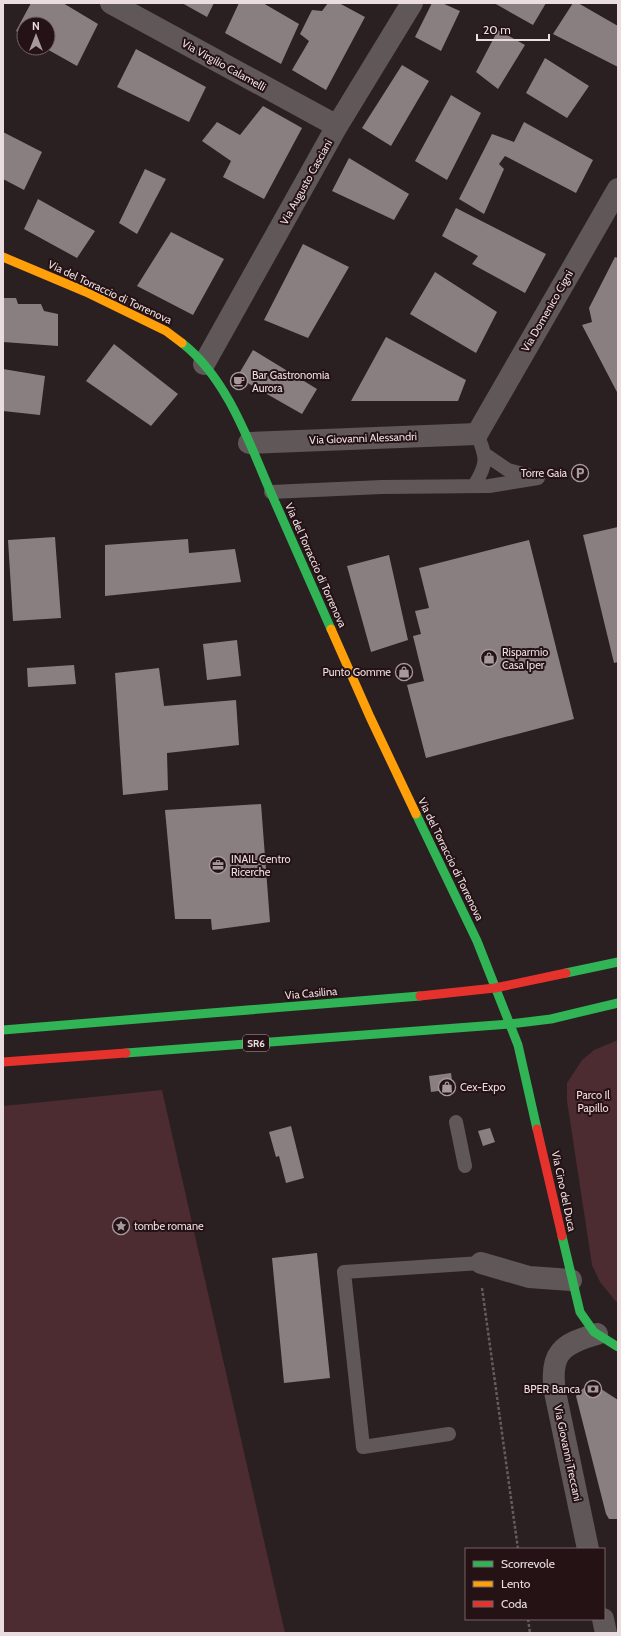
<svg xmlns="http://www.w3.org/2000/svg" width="621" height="1636" font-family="Cabin,sans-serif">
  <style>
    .green { fill: #4c2b31 }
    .building { fill: #897f80 }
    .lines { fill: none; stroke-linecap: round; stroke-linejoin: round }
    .path { stroke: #645d5e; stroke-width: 2.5; stroke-dasharray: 3 2; stroke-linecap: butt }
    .lane { stroke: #605759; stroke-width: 14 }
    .street { stroke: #605759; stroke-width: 22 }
    .fast { stroke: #30b455; stroke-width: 9 }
    .slow { stroke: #ff9f0a; stroke-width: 9 }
    .jam { stroke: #e5322d; stroke-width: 9 }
    .labels { text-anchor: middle; stroke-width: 4; stroke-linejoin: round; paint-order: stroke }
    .shield { fill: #241215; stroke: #afa0a2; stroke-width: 1 }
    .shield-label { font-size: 10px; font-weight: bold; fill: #ebdddf }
    .street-label { font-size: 11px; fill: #ebdddf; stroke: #241215 }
    .poi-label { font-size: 11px; fill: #ebdddf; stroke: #241215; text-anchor: start }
    .park-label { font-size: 11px; fill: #fad9dd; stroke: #241215 }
  </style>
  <rect width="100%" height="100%" fill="#2a1f21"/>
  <path class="green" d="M618 1040V1304L600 1282 592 1265 567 1101V1083L582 1060 594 1050Z
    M162 1090 285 1633H3V1106Z"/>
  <path class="building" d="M31 3H63L98 24 77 66 45 48H48V24H24V36L16 31Z
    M182 3H214L207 17Z
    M239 3H263L299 24 281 64 225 33Z
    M328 3H339L365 17 326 90 292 70 309 41 300 34 312 10 322 11Z
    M432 3H442L460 11 441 51 415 37Z
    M494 3H546L533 25Z
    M573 3H578L618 26V67L553 34Z
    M498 30 525 45 498 89 476 72Z
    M136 49 206 87 189 122 117 87Z
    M545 58 589 86 567 118 526 93Z
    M402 65 429 81 391 146 362 128Z
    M451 95 481 113 447 180 415 161Z
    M263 106 302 128 264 199 223 177 231 161 202 141 217 122 240 135Z
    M524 122 593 160 576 193 505 156 499 164 504 169 484 214 459 199 492 134 514 142Z
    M3 132 42 152 24 190 3 179Z
    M349 158 409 194 394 220 332 191Z
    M145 169 166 179 137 234 119 223Z
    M38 199 95 231 77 258 24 229Z
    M456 208 546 254 525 293 472 264 478 256 442 236Z
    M171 232 224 259 193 315 137 286Z
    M303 244 349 267 308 338 264 320Z
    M615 257 618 258V394L582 325 592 322 589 308Z
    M435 272 497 312 476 353 410 314Z
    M3 298H16L18 304H41L44 311 58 314V346L3 342Z
    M386 337 466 380 458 401H351Z
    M114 344 178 394 151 426 86 381Z
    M253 350 317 389 302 414 237 377Z
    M3 369 45 376 40 415 3 411Z
    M618 527V662L614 663 583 535Z
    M55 537 61 618 13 621 8 540Z
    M188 539 189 553 235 549 241 582 105 596V545Z
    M529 540 574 719 426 758 407 685 424 681 413 636 421 634 415 611 429 608 419 568Z
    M389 555 408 640 371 652 347 566Z
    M237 640 241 676 207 680 203 644Z
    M74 665 76 684 28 687 27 668Z
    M159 668 164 706 236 700 239 745 167 753 168 790 123 795 115 673Z
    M261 804 270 922 212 930 211 919H175L165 810Z
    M451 1073 453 1089 431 1092 429 1076Z
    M291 1126 304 1178 286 1183 279 1156 276 1157 269 1132Z
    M490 1128 495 1142 483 1146 478 1131Z
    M317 1253 330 1378 284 1383 272 1258Z
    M595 1385 618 1400V1519H609L606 1514 576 1396 580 1391 585 1387Z"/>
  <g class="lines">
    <path class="path" d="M482 1288 518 1549
      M528 1619 530 1633"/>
    <path class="lane" d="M486 455 508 470 534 477
      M474 486C488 463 487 458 477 434
      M271 492 382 487 489 486 538 478
      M456 1122 465 1166
      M449 1434 363 1447 344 1272 481 1263"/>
    <path class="street" d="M111 3 337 126
      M204 364 337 126 412 3
      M249 443 477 434 618 189
      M481 1263 529 1277 571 1280
      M588 1549 555 1392C549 1353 562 1344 597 1334
      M603 1619 606 1633"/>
    <path class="fast" d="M182 343C227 378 249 442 271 493 291 538 311 583 331 629
      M416 814 477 941 518 1045 537 1129
      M566 973 618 962
      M3 1030 420 996
      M126 1053 510 1024 551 1019 618 1003
      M562 1236 580 1312 594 1332 618 1347"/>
    <path class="slow" d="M3 257 86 292 166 331 182 343
      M331 629 370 717 416 814"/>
    <path class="jam" d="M420 996 495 988 566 973
      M3 1062 126 1053
      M537 1129 562 1236"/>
  </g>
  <defs>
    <g id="cafe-ring" transform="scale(0.9)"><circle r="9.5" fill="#241215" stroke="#a79a9c" stroke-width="1.5"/><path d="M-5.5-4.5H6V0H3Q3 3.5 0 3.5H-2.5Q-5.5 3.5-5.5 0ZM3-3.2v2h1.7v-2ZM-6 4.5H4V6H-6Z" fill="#a79a9c"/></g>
    <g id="parking-ring" transform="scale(0.9)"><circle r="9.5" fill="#241215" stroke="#a79a9c" stroke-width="1.5"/><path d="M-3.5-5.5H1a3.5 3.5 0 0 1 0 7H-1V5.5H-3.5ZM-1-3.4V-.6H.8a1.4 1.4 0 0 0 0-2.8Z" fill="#a79a9c"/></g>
    <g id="shop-ring" transform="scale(0.9)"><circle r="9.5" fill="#241215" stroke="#a79a9c" stroke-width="1.5"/><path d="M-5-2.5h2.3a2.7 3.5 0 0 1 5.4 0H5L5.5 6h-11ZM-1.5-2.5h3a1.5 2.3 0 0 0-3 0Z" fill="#a79a9c"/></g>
    <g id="office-ring" transform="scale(0.9)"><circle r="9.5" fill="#241215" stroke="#a79a9c" stroke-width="1.5"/><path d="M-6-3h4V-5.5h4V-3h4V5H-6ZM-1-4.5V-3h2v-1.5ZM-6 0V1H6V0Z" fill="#a79a9c"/></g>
    <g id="sight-ring" transform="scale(0.9)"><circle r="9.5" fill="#241215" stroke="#a79a9c" stroke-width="1.5"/><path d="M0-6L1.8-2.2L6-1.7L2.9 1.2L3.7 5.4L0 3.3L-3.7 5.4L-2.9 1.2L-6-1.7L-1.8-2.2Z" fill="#a79a9c"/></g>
    <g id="bank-ring" transform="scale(0.9)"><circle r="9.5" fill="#241215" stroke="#a79a9c" stroke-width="1.5"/><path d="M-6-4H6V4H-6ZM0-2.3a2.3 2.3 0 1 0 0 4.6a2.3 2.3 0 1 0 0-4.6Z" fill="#a79a9c"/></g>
  </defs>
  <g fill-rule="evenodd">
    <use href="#cafe-ring" x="239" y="381"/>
    <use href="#parking-ring" x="580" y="473"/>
    <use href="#shop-ring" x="489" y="658"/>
    <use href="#shop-ring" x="404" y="672"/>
    <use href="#office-ring" x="218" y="865"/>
    <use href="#shop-ring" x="447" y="1087"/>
    <use href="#sight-ring" x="121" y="1226"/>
    <use href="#bank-ring" x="593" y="1389"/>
  </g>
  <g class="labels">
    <rect class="shield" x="243" y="1035" width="26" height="16" rx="3"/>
    <g class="shield-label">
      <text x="256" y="1047">SR6</text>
    </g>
    <g class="street-label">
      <text transform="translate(224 65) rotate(29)" y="4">Via Virgilio Calamelli</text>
      <text transform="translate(306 182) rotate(-61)" y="4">Via Augusto Casciani</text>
      <text transform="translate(110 292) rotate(25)" y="4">Via del Torraccio di Torrenova</text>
      <text transform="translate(547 311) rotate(-60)" y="4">Via Domenico Cigni</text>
      <text transform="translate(363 438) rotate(-2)" y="4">Via Giovanni Alessandri</text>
      <text transform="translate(316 565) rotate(66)" y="4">Via del Torraccio di Torrenova</text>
      <text transform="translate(451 859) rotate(64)" y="4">Via del Torraccio di Torrenova</text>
      <text transform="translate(311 993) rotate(-5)" y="4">Via Casilina</text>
      <text transform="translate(564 1191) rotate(78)" y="4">Via Cino del Duca</text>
      <text transform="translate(568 1453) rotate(78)" y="4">Via Giovanni Treccani</text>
    </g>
    <g class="poi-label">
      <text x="252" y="379">Bar Gastronomia<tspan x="252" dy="13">Aurora</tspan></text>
      <text x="567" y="477" text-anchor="end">Torre Gaia</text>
      <text x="502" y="656">Risparmio<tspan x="502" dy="13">Casa Iper</tspan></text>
      <text x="391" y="676" text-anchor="end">Punto Gomme</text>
      <text x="231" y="863">INAIL Centro<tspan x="231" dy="13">Ricerche</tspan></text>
      <text x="460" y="1091">Cex-Expo</text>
      <text x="134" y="1230">tombe romane</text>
      <text x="580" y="1393" text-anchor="end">BPER Banca</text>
    </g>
    <g class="park-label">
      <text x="593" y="1099">Parco Il<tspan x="593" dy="13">Papillo</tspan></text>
    </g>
  </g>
  <rect width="621" height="1636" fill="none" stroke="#ebdddf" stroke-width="8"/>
  <rect x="465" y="1548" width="140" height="72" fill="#241215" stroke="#746366"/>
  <rect x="473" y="1561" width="20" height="6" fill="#30b455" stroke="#746366"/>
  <text x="501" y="1568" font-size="12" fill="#ebdddf">Scorrevole</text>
  <rect x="473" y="1581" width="20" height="6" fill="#ff9f0a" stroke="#746366"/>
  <text x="501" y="1588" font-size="12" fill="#ebdddf">Lento</text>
  <rect x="473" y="1601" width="20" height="6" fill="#e5322d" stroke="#746366"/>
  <text x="501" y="1608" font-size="12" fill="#ebdddf">Coda</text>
  <g transform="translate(36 36)"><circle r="19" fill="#241215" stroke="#746366"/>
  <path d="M0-3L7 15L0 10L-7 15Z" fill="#a79a9c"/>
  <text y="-6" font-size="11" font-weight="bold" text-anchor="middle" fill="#ebdddf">N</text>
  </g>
  <path d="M477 34v6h72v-6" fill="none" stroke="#ebdddf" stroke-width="2"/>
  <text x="483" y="34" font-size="12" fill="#ebdddf" stroke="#241215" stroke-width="3" paint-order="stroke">20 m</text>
</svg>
